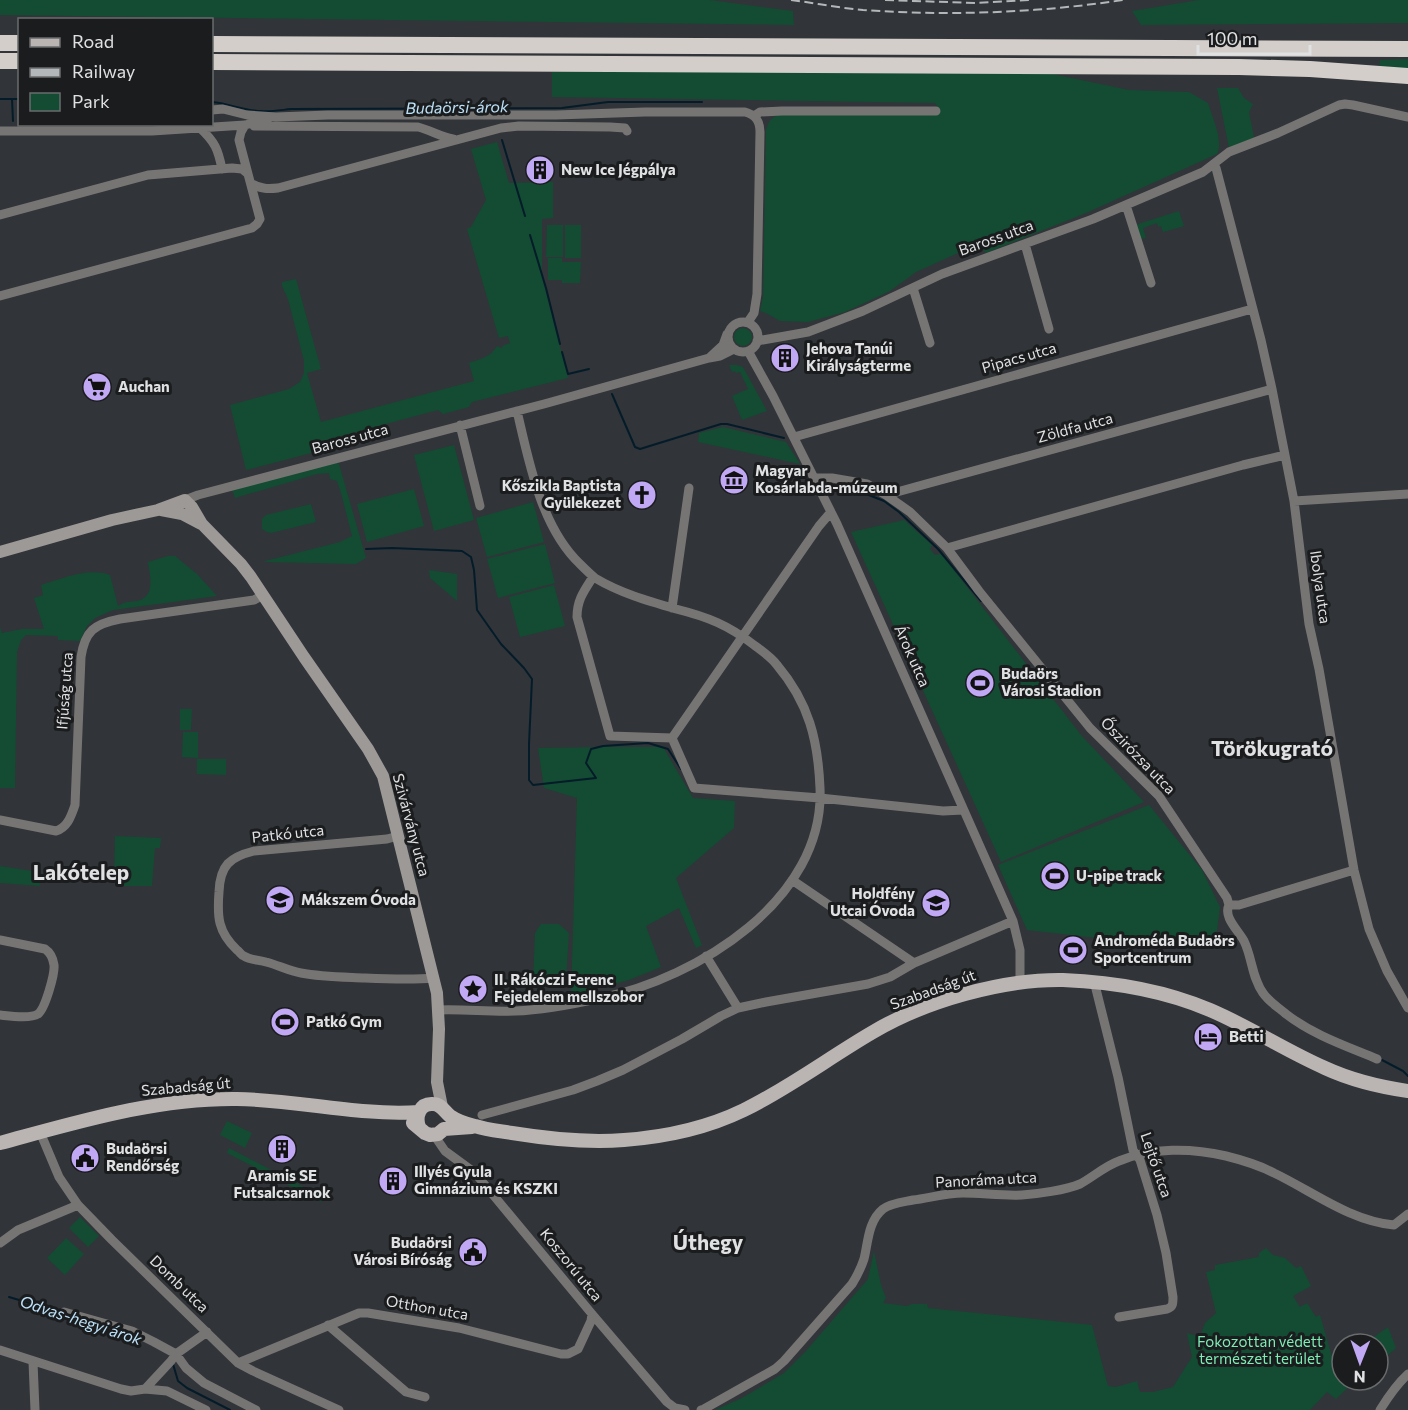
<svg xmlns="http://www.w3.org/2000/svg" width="1408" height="1410" font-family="Commissioner,sans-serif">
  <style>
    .green { fill: #134c33 }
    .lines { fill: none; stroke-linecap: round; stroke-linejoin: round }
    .stream { stroke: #041c29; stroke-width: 2 }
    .street { stroke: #777573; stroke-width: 9 }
    .secondary { stroke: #9d9997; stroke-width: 12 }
    .primary { stroke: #bab5b2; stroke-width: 14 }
    .highway { stroke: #d4cecb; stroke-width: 16 }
    .rail { stroke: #b4b7b9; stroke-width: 2; stroke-dasharray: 9 4.5; stroke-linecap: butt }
    .labels { text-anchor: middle; stroke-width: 6; stroke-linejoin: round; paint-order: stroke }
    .poi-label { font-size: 15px; font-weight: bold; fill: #dfe1e3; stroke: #1a1c1d; text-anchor: start }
    .street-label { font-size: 15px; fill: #dfe1e3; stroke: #1a1c1d }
    .park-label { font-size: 15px; fill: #7eedb5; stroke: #1a1c1d }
    .water-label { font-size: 16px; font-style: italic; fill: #bce2fa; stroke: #1a1c1d }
    .district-label { font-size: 21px; font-weight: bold; fill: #dfe1e3; stroke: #1a1c1d }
  </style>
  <rect width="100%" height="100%" fill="#313438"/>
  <path class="green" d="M0 0H710L793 11 794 25 0 15Z
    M1199 0H1408V23L1141 25 1132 11Z
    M1408 59V70L1379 67 1380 60Z
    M552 72H1043L1129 90 1189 92 1208 103C1212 117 1224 141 1217 154L1086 213 986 253 978 244 916 272 890 291 845 312 808 322 780 321 766 313 760 311 763 297 766 130C769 121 771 117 781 114L941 111 935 103 552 97Z
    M1217 88H1238L1244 98 1253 104 1249 112 1254 138 1229 148Z
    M497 142 509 183 553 182V218L542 219V277L568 378 472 402 469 407 443 414 438 410 326 440 318 445 319 451 246 470 230 405 289 389 300 382 304 373V361L288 299 282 286V282L296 279 321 369 307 373 321 422 474 381 469 363C480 359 491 357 497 346L501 348 504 345 510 343 508 336 499 338 467 229 471 227 486 200 471 149Z
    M1179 211 1184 226 1163 232 1161 226 1158 227 1157 223 1143 228 1146 238 1140 239 1135 225Z
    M547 225H563V257H546Z
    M565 225H581V258H565Z
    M548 258H562V262H581L580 283H562V280H548Z
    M734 337a9 9 0 1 1 18 0a9 9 0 1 1-18 0Z
    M729 365H737L743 367 767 411 742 420 732 396 748 389 740 372 736 373 735 371 732 372Z
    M723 427 786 442 800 464 698 442 699 433Z
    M454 445 474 520 434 531 414 455Z
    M336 462 339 464 366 558 356 564 265 562V561L340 542 352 536 341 493 337 481 330 479 329 473 317 474 235 498 232 489Z
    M414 489 424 526 367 542 357 504Z
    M533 502 544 542 487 557 476 518Z
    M311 504 316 522 271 533 267 532 262 529V519L266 515Z
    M904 520 932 545 930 549 935 555 941 554 950 565 1081 735 1144 802 1001 862 851 532Z
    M545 544 555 583 498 598 487 559Z
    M168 556H175L197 574 217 596 113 610 95 618 87 626 80 641 58 640V636L26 635 21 640 17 652 15 788H0V627L2 633 22 629H44L34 598 43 595 41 585C62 579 88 567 110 575L118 606C125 601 130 602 137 601 156 597 150 576 148 562Z
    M429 570 457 574V601L430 578Z
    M554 585 565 626 520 637 509 597Z
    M180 709H192L191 730H180Z
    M183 732H198V758L182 757Z
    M602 747H663L693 798 735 801 734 828 676 878 702 945 696 948 679 908 646 926 661 967 629 980 571 995 577 798 544 788 538 748Z
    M197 759H226V775L197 774Z
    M1149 805 1202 870 1220 907 1217 931 1194 949 1027 930 998 865Z
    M115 836 161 838 160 848H155L152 886H121L114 876Z
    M0 866 39 872 40 886 0 883Z
    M541 924H559L569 933 566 981 533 982 535 933Z
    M227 1121 252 1133 245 1148 220 1135Z
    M229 1148 323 1197 321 1202 227 1153Z
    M80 1217 99 1236 88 1247 69 1228Z
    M66 1238 84 1254 65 1275 47 1258Z
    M1266 1248 1273 1255 1285 1258 1296 1268 1301 1266 1311 1286 1293 1296 1300 1307 1307 1303 1316 1317 1320 1315 1334 1364 1342 1359V1380H1356L1336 1399 1327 1392 1310 1410H715L742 1398 784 1373 805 1352 868 1279 874 1251 881 1285 886 1298 883 1303 907 1306 912 1304H927L928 1308 1092 1325 1108 1386 1116 1387 1137 1381 1140 1392H1153L1173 1387 1192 1357 1187 1333 1200 1337 1205 1323 1216 1313 1206 1272 1215 1270V1265L1259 1257V1253Z
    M1388 1327 1396 1348 1378 1364V1344H1364Z"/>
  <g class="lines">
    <path class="stream" d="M0 99H20
      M12 99 13 121
      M212 102C228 103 244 111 261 111 271 112 281 110 291 109L562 108 608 102H702
      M502 140 525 216
      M530 235 546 288 560 344
      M562 352 568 374 589 369
      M612 394 635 447 640 449 721 424H727L784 438
      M838 483 884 501 899 512 938 549 981 601
      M366 549 392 548 462 551 471 557 474 570 477 610 501 644 524 668 532 679 529 744V780L533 785 596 778 586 763 591 749 603 746 648 743 668 749 681 769
      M1382 1060 1403 1071 1408 1076
      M9 1297 63 1313
      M173 1364 178 1381 187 1388 230 1410"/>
    <path class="street" d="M212 110 223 109 247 115 276 117 328 115H556L645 112H745C756 115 760 121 760 132L757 294 754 313 748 322
      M754 116 760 112 782 111H936
      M254 126 418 127C430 130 441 137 453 139
      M200 128C215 142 218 149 222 169
      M0 131H152L245 125 268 119
      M1213 165 1216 168 1261 340 1272 389 1285 455 1294 501 1309 624 1319 669 1354 870 1369 929 1387 971 1408 1008
      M252 184C261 189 268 189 278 188L501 128 519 126 610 127 625 128 627 131
      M1126 205 1151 283
      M0 215 148 175 232 168 242 169 247 173
      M1025 244 1049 329
      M913 288 930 343
      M0 296 252 228 257 224 260 219 239 140 241 132 245 125
      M728 337a15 15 0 1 1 30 0a15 15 0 1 1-30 0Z
      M757 341 808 332 863 311 942 274 1093 219 1203 172 1229 152 1278 133 1339 105 1345 104 1353 105 1408 117
      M748 351 773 396 837 524 1013 921 1020 950V983
      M709 358 723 345 727 334
      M460 425 480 506
      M794 437 1252 309
      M814 478H832L867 484 886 495 910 512 947 548 979 591 1090 728 1159 796 1227 898 1229 905C1223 917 1238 930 1244 941 1252 957 1252 978 1263 993 1269 1002 1278 1007 1286 1014 1313 1035 1346 1046 1377 1059
      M886 495 1272 389
      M185 500 198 495 544 404 709 358 720 356 734 349
      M1294 501 1408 494
      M947 548 1243 465 1285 455
      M593 577C584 591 577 600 577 617L610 736 672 738
      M672 608 689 488
      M672 738 694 788 820 798 943 811 963 810
      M672 738 819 526 831 512
      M0 820 56 831C68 827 71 816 75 805L81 657C85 631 94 624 120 619L254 600 263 595
      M398 836 387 839 254 851C230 857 220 865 219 892 217 917 218 932 237 950 240 952 241 955 244 956 250 960 259 960 266 962 278 965 289 971 301 973 322 977 344 977 365 978 388 979 411 980 434 978
      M792 880 914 963
      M1229 905H1239L1354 870
      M0 940 45 949C51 953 53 958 54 965 55 974 45 1009 38 1014 30 1019 10 1016 0 1015
      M706 956 738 1008
      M1094 981 1118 1077 1133 1150 1140 1160 1157 1215 1166 1253 1173 1297C1173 1304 1173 1307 1167 1309L1119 1317
      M439 1010C464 1009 490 1012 515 1011 544 1010 574 1004 601 998 697 978 825 900 820 788 818 740 809 703 777 665 771 657 762 651 754 645 728 625 708 617 676 609 648 601 620 593 595 578 590 574 585 569 580 564 541 527 529 462 517 411
      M482 1115 573 1090 597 1081 623 1070 682 1039 721 1016 738 1008 766 1002 868 984 890 977 914 963 1013 921
      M40 1132 59 1177 78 1205 112 1240 238 1363 253 1371 339 1410
      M434 1135 445 1151 475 1173 592 1314 667 1402 675 1408 685 1410
      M0 1243 18 1230 78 1205
      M64 1312 132 1331 154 1342 176 1354 186 1368 204 1383 256 1410
      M328 1325 406 1392 425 1397
      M0 1350 121 1389 131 1391 145 1389 171 1361 176 1354 207 1332
      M33 1362 35 1410
      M238 1363 359 1313H368L459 1328 561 1354H568L578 1349 591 1321 592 1314
      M145 1389 167 1391 206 1410
      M701 1410 704 1409 775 1369 784 1361 852 1284C857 1276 861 1268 864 1259 868 1243 868 1221 883 1209 891 1203 903 1202 913 1200 929 1198 946 1193 963 1193 982 1193 1002 1196 1022 1195 1037 1194 1066 1190 1080 1184 1093 1177 1105 1166 1119 1161 1152 1147 1192 1148 1226 1156 1242 1160 1259 1165 1274 1173 1312 1191 1350 1221 1394 1225L1408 1214
      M1380 1410C1388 1397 1397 1384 1408 1374"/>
    <path class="secondary" d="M161 510 182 514 201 524
      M0 552 112 520 158 510 185 500 192 507 202 524 241 564 251 577 304 657 368 749 383 776 437 993 439 1029 437 1082 442 1107"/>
    <path class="primary" d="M413 1123 425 1133 430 1135 438 1134 444 1129 472 1127
      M419 1127C415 1116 420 1103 433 1104 441 1104 444 1111 450 1116 457 1121 466 1124 475 1126 487 1130 500 1131 512 1133 549 1139 586 1143 624 1140 665 1137 707 1128 744 1110 789 1088 830 1057 873 1032 925 1001 1003 979 1063 980 1113 982 1163 990 1210 1010 1250 1027 1286 1051 1325 1068 1351 1080 1380 1087 1408 1091
      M0 1143C78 1122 156 1098 237 1099 298 1100 358 1116 419 1112"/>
    <path class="highway" d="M0 43H20
      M212 44 1408 49
      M0 61H20
      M212 62 1239 67 1310 69 1408 76"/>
    <path class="rail" d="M791 0C815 3 839 8 863 10 950 16 1037 13 1123 0
      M885 0 976 3 1031 0"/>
  </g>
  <defs>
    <g id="building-disc" transform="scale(1.5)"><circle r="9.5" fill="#c0a8f4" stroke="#1a1c1d"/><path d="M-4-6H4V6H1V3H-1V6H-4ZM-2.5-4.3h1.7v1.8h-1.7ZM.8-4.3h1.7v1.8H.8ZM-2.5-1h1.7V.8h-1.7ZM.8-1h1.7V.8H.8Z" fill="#111"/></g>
    <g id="supermarket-disc" transform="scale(1.5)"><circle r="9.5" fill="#c0a8f4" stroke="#1a1c1d"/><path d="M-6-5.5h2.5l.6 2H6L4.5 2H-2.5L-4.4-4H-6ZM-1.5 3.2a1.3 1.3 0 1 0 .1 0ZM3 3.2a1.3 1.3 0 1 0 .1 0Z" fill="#111"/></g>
    <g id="museum-disc" transform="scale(1.5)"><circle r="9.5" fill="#c0a8f4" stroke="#1a1c1d"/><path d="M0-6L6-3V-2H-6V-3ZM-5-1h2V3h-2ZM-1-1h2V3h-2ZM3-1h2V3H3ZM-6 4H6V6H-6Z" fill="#111"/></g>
    <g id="church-disc" transform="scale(1.5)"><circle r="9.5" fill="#c0a8f4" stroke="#1a1c1d"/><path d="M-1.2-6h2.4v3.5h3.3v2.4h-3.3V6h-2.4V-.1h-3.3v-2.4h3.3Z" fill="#111"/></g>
    <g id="stadium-disc" transform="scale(1.5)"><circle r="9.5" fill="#c0a8f4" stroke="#1a1c1d"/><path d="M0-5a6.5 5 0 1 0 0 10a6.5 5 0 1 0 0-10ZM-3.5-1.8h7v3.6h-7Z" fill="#111"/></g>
    <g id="school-disc" transform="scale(1.5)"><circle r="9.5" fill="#c0a8f4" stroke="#1a1c1d"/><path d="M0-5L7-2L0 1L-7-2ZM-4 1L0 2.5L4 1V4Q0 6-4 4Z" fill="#111"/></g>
    <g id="sight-disc" transform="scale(1.5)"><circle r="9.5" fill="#c0a8f4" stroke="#1a1c1d"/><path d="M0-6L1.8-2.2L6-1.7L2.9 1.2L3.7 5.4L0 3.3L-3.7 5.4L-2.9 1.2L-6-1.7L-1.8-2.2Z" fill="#111"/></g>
    <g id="hotel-disc" transform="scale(1.5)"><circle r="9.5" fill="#c0a8f4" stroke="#1a1c1d"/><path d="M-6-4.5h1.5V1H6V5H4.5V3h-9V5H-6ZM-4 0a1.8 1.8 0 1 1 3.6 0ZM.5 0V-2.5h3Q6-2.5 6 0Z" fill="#111"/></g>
    <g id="civic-disc" transform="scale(1.5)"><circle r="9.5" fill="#c0a8f4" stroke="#1a1c1d"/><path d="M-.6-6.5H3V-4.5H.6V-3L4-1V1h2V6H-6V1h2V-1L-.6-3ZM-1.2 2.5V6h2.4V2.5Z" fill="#111"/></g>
  </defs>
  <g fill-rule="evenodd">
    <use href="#building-disc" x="540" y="170"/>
    <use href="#building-disc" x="785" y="358"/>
    <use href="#supermarket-disc" x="97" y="387"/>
    <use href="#museum-disc" x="734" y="480"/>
    <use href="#church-disc" x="642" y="495"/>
    <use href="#stadium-disc" x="980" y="683"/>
    <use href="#stadium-disc" x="1055" y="876"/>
    <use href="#school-disc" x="280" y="900"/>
    <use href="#school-disc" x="936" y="903"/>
    <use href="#stadium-disc" x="1073" y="950"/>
    <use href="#sight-disc" x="473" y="989"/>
    <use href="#stadium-disc" x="285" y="1022"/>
    <use href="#hotel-disc" x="1208" y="1037"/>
    <use href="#building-disc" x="282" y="1149"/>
    <use href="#civic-disc" x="85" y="1158"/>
    <use href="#building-disc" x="393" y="1181"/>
    <use href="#civic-disc" x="473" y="1252"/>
  </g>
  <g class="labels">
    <g class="poi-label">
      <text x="561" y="175">New Ice Jégpálya</text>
      <text x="806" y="354">Jehova Tanúi<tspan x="806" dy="17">Királyságterme</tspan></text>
      <text x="118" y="392">Auchan</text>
      <text x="755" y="476">Magyar<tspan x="755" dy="17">Kosárlabda-múzeum</tspan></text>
      <text x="621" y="491" text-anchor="end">Kőszikla Baptista<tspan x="621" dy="17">Gyülekezet</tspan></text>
      <text x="1001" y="679">Budaörs<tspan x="1001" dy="17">Városi Stadion</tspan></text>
      <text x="1076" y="881">U-pipe track</text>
      <text x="915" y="899" text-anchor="end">Holdfény<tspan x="915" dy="17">Utcai Óvoda</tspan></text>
      <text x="301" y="905">Mákszem Óvoda</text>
      <text x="1094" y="946">Androméda Budaörs<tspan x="1094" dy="17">Sportcentrum</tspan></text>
      <text x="494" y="985">II. Rákóczi Ferenc<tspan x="494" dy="17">Fejedelem mellszobor</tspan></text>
      <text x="306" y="1027">Patkó Gym</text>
      <text x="1229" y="1042">Betti</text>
      <text x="106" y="1154">Budaörsi<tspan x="106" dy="17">Rendőrség</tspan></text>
      <text x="414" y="1177">Illyés Gyula<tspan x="414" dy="17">Gimnázium és KSZKI</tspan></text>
      <text x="282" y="1181" text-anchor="middle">Aramis SE<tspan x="282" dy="17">Futsalcsarnok</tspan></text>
      <text x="452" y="1248" text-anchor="end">Budaörsi<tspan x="452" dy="17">Városi Bíróság</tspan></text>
    </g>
    <g class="street-label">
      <text transform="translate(996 238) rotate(-20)" y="5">Baross utca</text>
      <text transform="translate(1019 358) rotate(-16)" y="5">Pipacs utca</text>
      <text transform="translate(1075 428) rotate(-15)" y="5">Zöldfa utca</text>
      <text transform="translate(350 439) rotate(-15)" y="5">Baross utca</text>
      <text transform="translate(1320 587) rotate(82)" y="5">Ibolya utca</text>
      <text transform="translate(912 656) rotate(66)" y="5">Árok utca</text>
      <text transform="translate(65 691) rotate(-86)" y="5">Ifjúság utca</text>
      <text transform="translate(1138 756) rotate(46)" y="5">Őszirózsa utca</text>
      <text transform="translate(411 825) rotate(75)" y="5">Szivárvány utca</text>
      <text transform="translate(288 834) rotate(-6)" y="5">Patkó utca</text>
      <text transform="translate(933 990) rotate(-20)" y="5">Szabadság út</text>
      <text transform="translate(186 1087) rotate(-5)" y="5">Szabadság út</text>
      <text transform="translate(1156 1165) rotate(71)" y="5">Lejtő utca</text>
      <text transform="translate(986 1180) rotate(-3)" y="5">Panoráma utca</text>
      <text transform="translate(571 1265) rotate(51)" y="5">Koszorú utca</text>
      <text transform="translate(179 1284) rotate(44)" y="5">Domb utca</text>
      <text transform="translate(427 1308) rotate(10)" y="5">Otthon utca</text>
    </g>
    <g class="park-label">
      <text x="1260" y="1347">Fokozottan védett<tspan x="1260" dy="17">természeti terület</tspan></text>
    </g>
    <g class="water-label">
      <text transform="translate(457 107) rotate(-1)" y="6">Budaörsi-árok</text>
      <text transform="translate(81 1320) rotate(18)" y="6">Odvas-hegyi árok</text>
    </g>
    <g class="district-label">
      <text x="1272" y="756">Törökugrató</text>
      <text x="81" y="880">Lakótelep</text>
      <text x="708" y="1250">Úthegy</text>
    </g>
  </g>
  <rect x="18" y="18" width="195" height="108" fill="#1a1c1d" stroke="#696b6c" stroke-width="1.5"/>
  <rect x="30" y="38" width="30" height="9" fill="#bab5b2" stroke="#696b6c" stroke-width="1.5"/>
  <text x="72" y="48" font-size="18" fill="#dfe1e3">Road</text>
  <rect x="30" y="68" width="30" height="9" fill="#b4b7b9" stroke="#696b6c" stroke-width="1.5"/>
  <text x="72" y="78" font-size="18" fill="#dfe1e3">Railway</text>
  <rect x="30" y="93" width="30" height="18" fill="#134c33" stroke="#696b6c" stroke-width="1.5"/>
  <text x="72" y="108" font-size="18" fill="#dfe1e3">Park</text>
  <g transform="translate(1360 1362) rotate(181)"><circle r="28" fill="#1a1c1d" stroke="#696b6c" stroke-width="1.5"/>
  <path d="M0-4.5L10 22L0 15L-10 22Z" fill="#c0a8f4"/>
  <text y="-9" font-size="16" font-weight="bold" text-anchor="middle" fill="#dfe1e3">N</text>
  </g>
  <path d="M1198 45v9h112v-9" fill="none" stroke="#dfe1e3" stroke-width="3"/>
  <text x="1207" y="45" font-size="18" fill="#dfe1e3" stroke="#1a1c1d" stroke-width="4.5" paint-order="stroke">100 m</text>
</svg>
